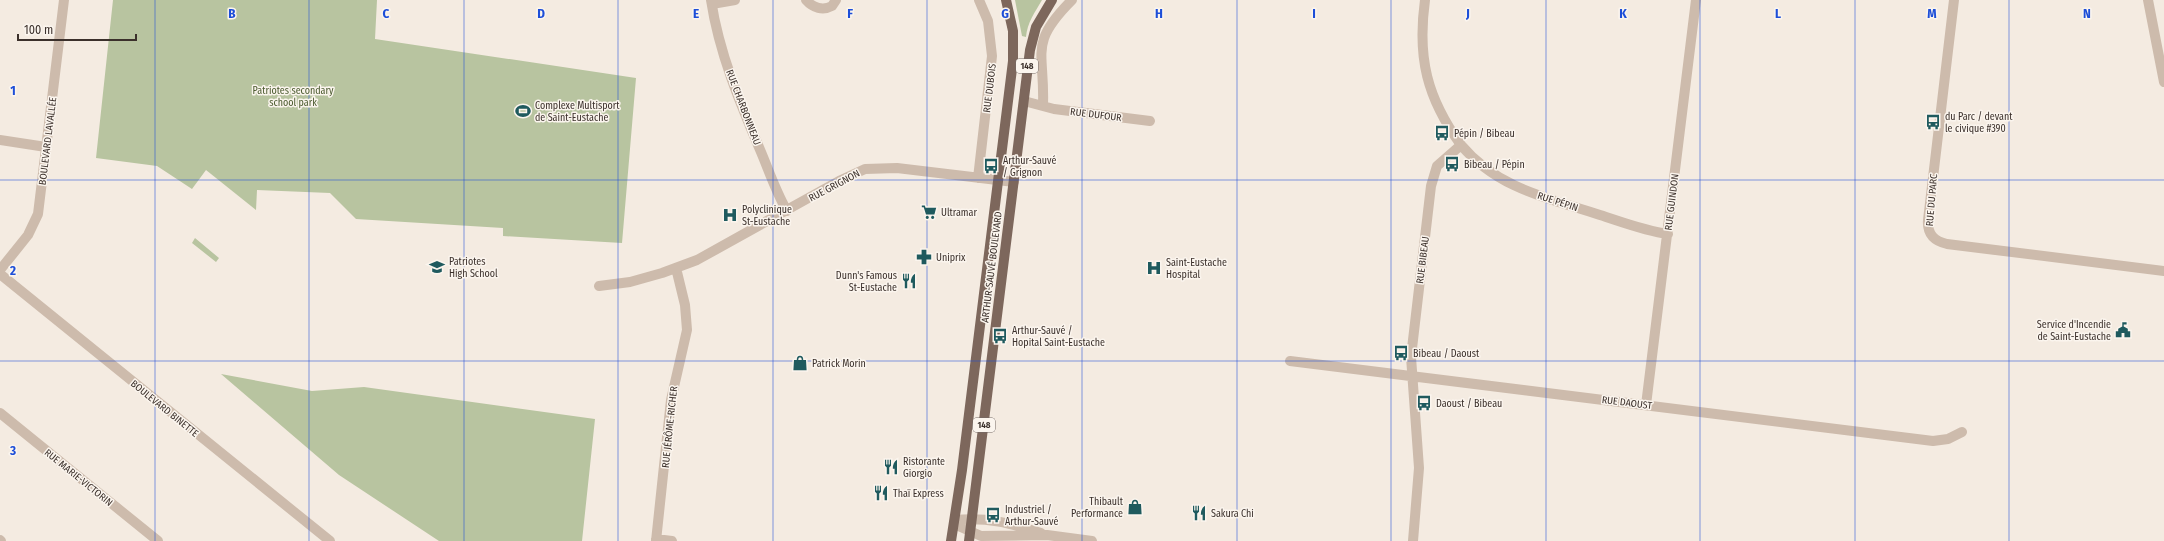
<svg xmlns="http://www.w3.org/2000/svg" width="2164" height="541" font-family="'Fira Sans Condensed',sans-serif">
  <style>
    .green { fill: #b8c4a0 }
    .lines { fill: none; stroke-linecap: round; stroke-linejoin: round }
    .minor { stroke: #cdbbac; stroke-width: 10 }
    .major { stroke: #7d675c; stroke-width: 10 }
    .grid { fill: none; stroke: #1d4ed8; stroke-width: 1; stroke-opacity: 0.55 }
    .labels { text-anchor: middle; stroke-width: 3; stroke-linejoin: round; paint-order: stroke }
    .shield { fill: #fbf5ee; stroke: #756b66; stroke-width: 1 }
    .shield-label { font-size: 9px; font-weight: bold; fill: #3b302b }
    .street-label { font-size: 10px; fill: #3b302b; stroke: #fbf5ee }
    .park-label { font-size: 10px; fill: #4a5a2e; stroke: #fbf5ee }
    .poi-label { font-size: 10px; fill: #3b302b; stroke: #fbf5ee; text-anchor: start }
    .grid-label { font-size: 13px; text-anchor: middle; font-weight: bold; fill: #1d4ed8; stroke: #fbf5ee; stroke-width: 3; stroke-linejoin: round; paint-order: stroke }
  </style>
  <rect width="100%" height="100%" fill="#f4ebe1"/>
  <path class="green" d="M113 0H377L375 39 636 78 622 243 503 236V228L356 219 330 193 257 190 256 210 206 170 192 189 157 166 96 158Z
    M1015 0H1042C1035 12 1027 23 1026 37L1022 36Z
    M195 238 219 258 216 262 192 243Z
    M221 374 312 391 364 387 595 419 582 541H439L339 475Z"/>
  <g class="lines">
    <path class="minor" d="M711 0C719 53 740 103 761 152 769 171 776 192 787 211
      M806 0C813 8 823 11 832 6L836 0
      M1954 0 1928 220C1927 234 1934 241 1947 244L2164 271
      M2148 0 2164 82
      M712 4 735 0
      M1024 101 1054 109 1150 121
      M1043 105C1045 51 1028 44 1072 0
      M0 140 46 147
      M1461 145C1498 189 1548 198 1600 215 1622 222 1645 231 1668 234
      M978 178 992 56 988 21 979 0
      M0 270 28 235 38 214 64 0
      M0 274 330 541
      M599 286 630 282 662 273 697 260 839 181 865 169 897 168 1014 182
      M1290 361 1933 441 1948 439 1962 432
      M1646 405 1696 0
      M0 413 158 541
      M955 520C988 517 1010 523 1041 533
      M954 524 981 536 1047 535 1092 541
      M656 539 672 541
      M0 540 1 541
      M656 541 671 400 687 330 685 305 676 268
      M1413 541 1419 468 1411 357 1431 186 1437 166 1461 145C1427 98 1417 58 1425 0"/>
    <path class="major" d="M951 541 962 470 1013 61V31L1006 0
      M969 541 1030 50 1036 27 1052 0"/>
  </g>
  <path class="grid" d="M155 0V541M309 0V541M464 0V541M618 0V541M773 0V541M927 0V541M1082 0V541M1237 0V541M1391 0V541M1546 0V541M1700 0V541M1855 0V541M2009 0V541M0 180H2164M0 361H2164"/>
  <defs>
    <g id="stadium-bare" transform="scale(1.2)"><path d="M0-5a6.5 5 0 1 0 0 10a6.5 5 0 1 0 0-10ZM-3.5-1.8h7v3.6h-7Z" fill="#1f5a5e" stroke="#fbf5ee" stroke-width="2.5" paint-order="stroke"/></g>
    <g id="bus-bare" transform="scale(1.2)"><path d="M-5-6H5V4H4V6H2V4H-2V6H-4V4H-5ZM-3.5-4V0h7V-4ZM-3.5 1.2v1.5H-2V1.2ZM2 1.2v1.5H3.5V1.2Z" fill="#1f5a5e" stroke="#fbf5ee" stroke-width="2.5" paint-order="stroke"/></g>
    <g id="supermarket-bare" transform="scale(1.2)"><path d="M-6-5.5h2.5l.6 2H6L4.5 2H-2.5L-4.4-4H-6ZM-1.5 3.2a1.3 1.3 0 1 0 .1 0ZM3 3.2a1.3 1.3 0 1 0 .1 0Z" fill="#1f5a5e" stroke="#fbf5ee" stroke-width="2.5" paint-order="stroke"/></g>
    <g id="hospital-bare" transform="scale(1.2)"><path d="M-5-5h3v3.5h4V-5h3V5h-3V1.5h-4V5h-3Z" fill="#1f5a5e" stroke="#fbf5ee" stroke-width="2.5" paint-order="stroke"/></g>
    <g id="pharmacy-bare" transform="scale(1.2)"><path d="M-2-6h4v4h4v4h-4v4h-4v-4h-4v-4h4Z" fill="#1f5a5e" stroke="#fbf5ee" stroke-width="2.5" paint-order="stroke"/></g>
    <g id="school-bare" transform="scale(1.2)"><path d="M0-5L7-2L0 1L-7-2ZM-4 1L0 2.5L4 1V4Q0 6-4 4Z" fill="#1f5a5e" stroke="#fbf5ee" stroke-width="2.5" paint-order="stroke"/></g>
    <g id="restaurant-bare" transform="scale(1.2)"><path d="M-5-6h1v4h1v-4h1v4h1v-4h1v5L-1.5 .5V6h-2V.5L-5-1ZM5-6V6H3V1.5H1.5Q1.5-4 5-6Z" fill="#1f5a5e" stroke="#fbf5ee" stroke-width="2.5" paint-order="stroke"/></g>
    <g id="civic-bare" transform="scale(1.2)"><path d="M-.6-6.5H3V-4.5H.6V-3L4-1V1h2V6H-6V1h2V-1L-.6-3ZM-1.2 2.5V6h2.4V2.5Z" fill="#1f5a5e" stroke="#fbf5ee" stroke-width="2.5" paint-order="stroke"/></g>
    <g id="shop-bare" transform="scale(1.2)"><path d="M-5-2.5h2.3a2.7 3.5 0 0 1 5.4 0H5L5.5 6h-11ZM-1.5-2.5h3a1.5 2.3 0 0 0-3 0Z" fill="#1f5a5e" stroke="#fbf5ee" stroke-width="2.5" paint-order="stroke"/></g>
  </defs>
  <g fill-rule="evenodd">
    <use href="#stadium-bare" x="523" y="111"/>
    <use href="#bus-bare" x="1933" y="122"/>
    <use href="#bus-bare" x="1442" y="133"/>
    <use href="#bus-bare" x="1452" y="164"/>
    <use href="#bus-bare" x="991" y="166"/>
    <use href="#supermarket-bare" x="929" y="212"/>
    <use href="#hospital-bare" x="730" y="215"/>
    <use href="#pharmacy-bare" x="924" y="257"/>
    <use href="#school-bare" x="437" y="267"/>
    <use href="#hospital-bare" x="1154" y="268"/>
    <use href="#restaurant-bare" x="909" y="281"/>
    <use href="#civic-bare" x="2123" y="330"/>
    <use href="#bus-bare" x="1000" y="336"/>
    <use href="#bus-bare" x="1401" y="353"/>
    <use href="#shop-bare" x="800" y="363"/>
    <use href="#bus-bare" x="1424" y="403"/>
    <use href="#restaurant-bare" x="891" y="467"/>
    <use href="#restaurant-bare" x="881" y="493"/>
    <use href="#shop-bare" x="1135" y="507"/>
    <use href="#restaurant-bare" x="1199" y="513"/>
    <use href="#bus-bare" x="993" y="515"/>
  </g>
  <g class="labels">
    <g class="shield">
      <rect x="1016" y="59" width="22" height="14" rx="3"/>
      <rect x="973" y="418" width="22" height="14" rx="3"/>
    </g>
    <g class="shield-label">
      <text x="1027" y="69">148</text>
      <text x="984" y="428">148</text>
    </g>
    <g class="street-label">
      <text transform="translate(989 88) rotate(-83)" y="4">RUE DUBOIS</text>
      <text transform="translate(744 107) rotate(69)" y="4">RUE CHARBONNEAU</text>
      <text transform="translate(1096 114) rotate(7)" y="4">RUE DUFOUR</text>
      <text transform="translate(47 141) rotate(-83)" y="4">BOULEVARD LAVALLÉE</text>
      <text transform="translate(834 185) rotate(-28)" y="4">RUE GRIGNON</text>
      <text transform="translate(1931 200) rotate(-85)" y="4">RUE DU PARC</text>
      <text transform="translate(1558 201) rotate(18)" y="4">RUE PÉPIN</text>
      <text transform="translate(1671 202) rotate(-83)" y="4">RUE GUINDON</text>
      <text transform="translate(1422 260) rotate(-83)" y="4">RUE BIBEAU</text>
      <text transform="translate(991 267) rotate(-83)" y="4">ARTHUR-SAUVÉ BOULEVARD</text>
      <text transform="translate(1627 402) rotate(7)" y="4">RUE DAOUST</text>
      <text transform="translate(165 408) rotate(39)" y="4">BOULEVARD BINETTE</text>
      <text transform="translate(669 427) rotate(-84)" y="4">RUE JÉRÔME-RICHER</text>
      <text transform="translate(79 477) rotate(39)" y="4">RUE MARIE-VICTORIN</text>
    </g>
    <g class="park-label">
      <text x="293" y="94">Patriotes secondary<tspan x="293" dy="12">school park</tspan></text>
    </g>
    <g class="poi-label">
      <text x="535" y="109">Complexe Multisport<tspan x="535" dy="12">de Saint-Eustache</tspan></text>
      <text x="1945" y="120">du Parc / devant<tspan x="1945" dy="12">le civique #390</tspan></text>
      <text x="1454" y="137">Pépin / Bibeau</text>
      <text x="1003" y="164">Arthur-Sauvé<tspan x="1003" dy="12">/ Grignon</tspan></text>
      <text x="1464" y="168">Bibeau / Pépin</text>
      <text x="742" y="213">Polyclinique<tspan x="742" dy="12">St-Eustache</tspan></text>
      <text x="941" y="216">Ultramar</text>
      <text x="936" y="261">Uniprix</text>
      <text x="449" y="265">Patriotes<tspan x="449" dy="12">High School</tspan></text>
      <text x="1166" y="266">Saint-Eustache<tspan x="1166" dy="12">Hospital</tspan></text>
      <text x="897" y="279" text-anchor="end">Dunn's Famous<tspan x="897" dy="12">St-Eustache</tspan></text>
      <text x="2111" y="328" text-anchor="end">Service d'Incendie<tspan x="2111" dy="12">de Saint-Eustache</tspan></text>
      <text x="1012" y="334">Arthur-Sauvé /<tspan x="1012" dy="12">Hopital Saint-Eustache</tspan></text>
      <text x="1413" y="357">Bibeau / Daoust</text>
      <text x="812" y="367">Patrick Morin</text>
      <text x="1436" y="407">Daoust / Bibeau</text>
      <text x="903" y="465">Ristorante<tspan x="903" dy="12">Giorgio</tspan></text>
      <text x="893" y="497">Thaï Express</text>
      <text x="1123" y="505" text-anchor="end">Thibault<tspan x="1123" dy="12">Performance</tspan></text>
      <text x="1005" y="513">Industriel /<tspan x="1005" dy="12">Arthur-Sauvé</tspan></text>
      <text x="1211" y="517">Sakura Chi</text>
    </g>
  </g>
  <g class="grid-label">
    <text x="232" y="18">B</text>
    <text x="386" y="18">C</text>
    <text x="541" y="18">D</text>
    <text x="696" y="18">E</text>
    <text x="850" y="18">F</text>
    <text x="1005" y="18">G</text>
    <text x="1159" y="18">H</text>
    <text x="1314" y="18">I</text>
    <text x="1468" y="18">J</text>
    <text x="1623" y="18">K</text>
    <text x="1778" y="18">L</text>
    <text x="1932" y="18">M</text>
    <text x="2087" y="18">N</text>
    <text x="13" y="95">1</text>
    <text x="13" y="275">2</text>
    <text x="13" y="455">3</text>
  </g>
  <path d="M18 34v6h118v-6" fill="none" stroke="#3b302b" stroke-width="2"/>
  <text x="24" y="34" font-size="12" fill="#3b302b" stroke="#fbf5ee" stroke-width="3" paint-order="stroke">100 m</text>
</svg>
